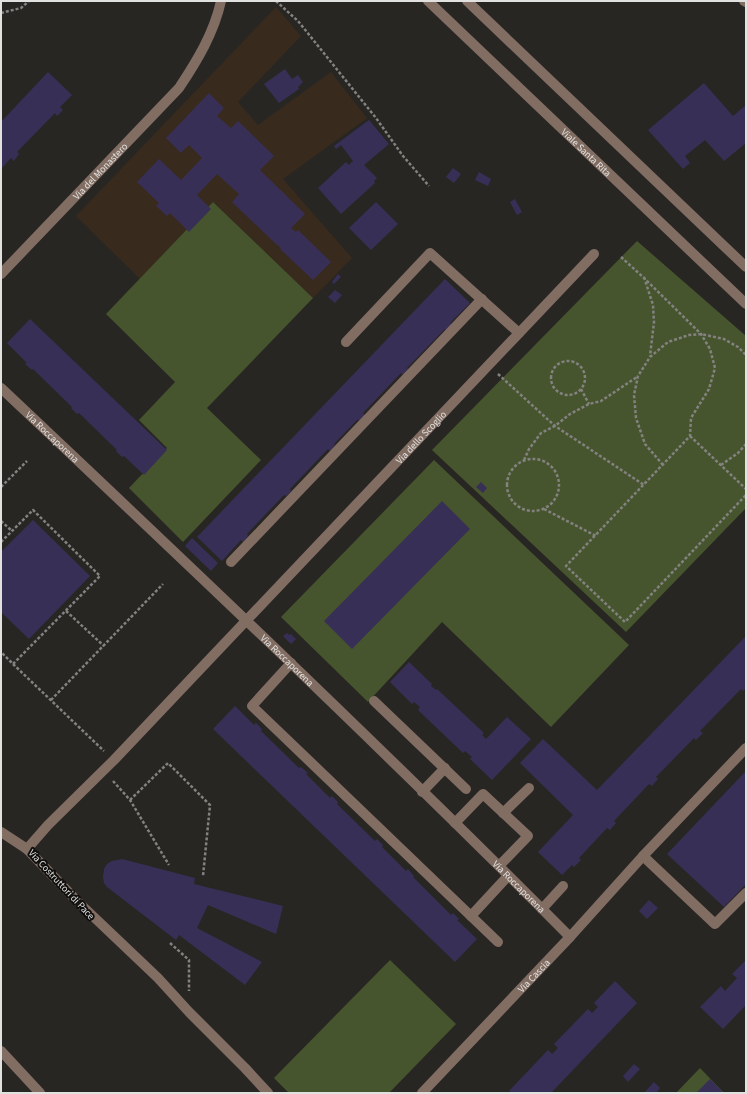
<svg xmlns="http://www.w3.org/2000/svg" width="747" height="1094" font-family="'Source Sans 3',sans-serif">
  <style>
    .education { fill: #382b1d }
    .green { fill: #46552d }
    .building { fill: #382f57 }
    .lines { fill: none; stroke-linecap: round; stroke-linejoin: round }
    .path { stroke: #838280; stroke-width: 2.5; stroke-dasharray: 3 2; stroke-linecap: butt }
    .minor { stroke: #826d63; stroke-width: 10 }
    .labels { text-anchor: middle; stroke-width: 4; stroke-linejoin: round; paint-order: stroke }
    .street-label { font-size: 10px; fill: #e1e1df; stroke: #100f0e }
  </style>
  <rect width="100%" height="100%" fill="#282623"/>
  <path class="education" d="M276 7 301 36 238 102 258 125 331 72 367 118 283 179 352 258 313 298 213 202 140 279 76 216Z"/>
  <path class="green" d="M213 202 313 298 207 408 261 460 183 542 129 488 167 448 139 420 175 382 106 314Z
    M637 241 746 336V508L626 632 432 450Z
    M434 460 629 645 551 727 442 622 368 702 281 617Z
    M390 960 456 1024 389 1093H289L274 1078Z
    M700 1068 724 1093H676Z"/>
  <path class="building" d="M285 69 292 79 298 75 303 82 298 87 299 89 279 103 264 84Z
    M48 72 72 95 60 107 63 110 57 116 55 113 17 152 19 154 14 161 11 158 1 169V122Z
    M704 83 733 116 746 105V143L724 161 705 140 685 156 690 163 683 169 648 130Z
    M209 93 224 108 217 116 231 128 238 121 274 156 260 170 305 214 291 228 296 232 298 230 331 262 313 280 280 249 281 248 276 244 232 202 239 194 217 174 197 195 211 209 189 232 170 213 167 216 156 206 159 203 137 182 159 159 181 180 202 158 189 145 181 153 166 138Z
    M369 120 389 144 364 165 377 178 374 181 375 183 341 214 318 188 346 162 349 165 353 161 341 145 336 149 334 146Z
    M453 168 461 174 454 183 446 177Z
    M479 172 491 179 488 186 475 180Z
    M515 199 522 212 517 215 510 202Z
    M376 202 398 224 371 250 349 228Z
    M338 274 341 277 334 284 332 282Z
    M445 279 470 303 450 323 452 324 446 330 445 329 407 368 408 369 403 375 401 373 363 413 365 415 359 421 358 419 334 444 335 445 330 451 328 449 290 489 291 491 286 496 284 495 247 534 248 536 243 542 241 540 222 561 197 537Z
    M335 290 342 295 335 303 328 297Z
    M30 319 167 450 144 475 124 456 122 457 116 451 117 450 79 413 77 414 71 408 72 407 33 369 32 370 25 364 27 363 7 343Z
    M481 482 487 488 483 493 476 487Z
    M442 501 470 529 352 649 324 621Z
    M33 520 90 576 29 639 1 612V552Z
    M192 538 218 563 211 571 185 546Z
    M287 633 289 635 291 634 296 639 291 644 283 636Z
    M746 636V688L743 691 741 689 700 731 703 733 696 740 694 738 656 777 658 779 652 786 649 784 614 821 616 823 610 830 607 828 579 858 581 860 574 867 572 865 562 875 538 852 573 815 520 763 543 739 597 790Z
    M409 662 432 684 431 686 436 690 437 689 484 733 482 735 486 739 507 717 531 739 492 780 470 759 472 757 465 751 463 753 418 710 420 707 414 702 412 704 390 682Z
    M235 706 254 725 256 723 262 729 261 731 299 768 301 767 308 773 306 774 330 798 332 796 338 802 337 804 375 841 377 839 383 845 382 847 406 871 408 869 414 876 413 877 451 915 453 913 459 919 457 920 477 939 455 962 213 729Z
    M746 771V884L724 907 667 854Z
    M122 859 195 878 194 884 283 906 276 934 208 905 197 928 262 962 245 985 179 935 176 940 107 887 104 883 103 877 104 869 107 864 112 861Z
    M649 900 658 908 647 919 639 911Z
    M746 960V1005L723 1029 700 1007 721 986 725 991 737 978 732 974Z
    M615 981 637 1003 551 1093H512L509 1091 548 1050 552 1054 558 1048 554 1044 588 1009 592 1013 598 1007 594 1003Z
    M634 1064 640 1069 628 1082 623 1076Z
    M710 1079 722 1091 721 1093H698L697 1092Z
    M654 1082 660 1088 656 1093H644Z"/>
  <g class="lines">
    <path class="path" d="M276 1 298 21 376 118 403 156 429 186
      M1 13 21 8 29 1
      M621 257 643 277 701 334 710 349 715 368 709 389 691 418 690 436 566 566 625 622 746 495
      M644 277 653 305 654 322 650 356
      M551 378a17 17 0 1 1 34 0a17 17 0 1 1-34 0Z
      M498 374 555 426 644 485
      M581 389 589 404
      M690 436 746 489
      M507 485a26 26 0 1 1 52 0a26 26 0 1 1-52 0Z
      M524 460 529 449 541 433 555 426 570 414 589 404 601 401 637 377
      M663 465 645 444 636 418 634 395 638 376 650 357 668 342 689 335 701 334 724 339 738 347 746 355
      M721 465 738 453 746 444
      M1 487 27 461
      M544 509 596 536
      M1 521 12 531
      M1 542 33 510 100 576 13 664 1 652
      M66 611 104 646
      M13 664 104 751
      M51 700 163 584
      M113 781 130 800 169 865
      M130 800 168 763 210 805 203 876
      M170 943 189 960V991"/>
    <g class="minor">
      <path id="s1" d="M428 1 746 304"/>
      <path d="M467 1 746 267"/>
      <path d="M744 1 746 2"/>
      <path id="s2" d="M1 274 179 88C197 61 214 33 221 1"/>
      <path d="M346 342 430 253 519 333"/>
      <path id="s3" d="M1 388C193 569 384 750 570 937"/>
      <path d="M231 562 482 299"/>
      <path d="M291 663 252 706 498 942"/>
      <path d="M374 701 466 789"/>
      <path d="M422 792 445 768"/>
      <path d="M503 813 529 788"/>
      <path d="M455 823 483 794 528 836 499 866"/>
      <path d="M1 832 27 849"/>
      <path d="M643 856 715 924 746 893"/>
      <path d="M542 909 563 886"/>
      <path d="M471 916 508 876"/>
      <path d="M1 1051 40 1093"/>
      <path id="s4" d="M268 1093 245 1068 189 1012 158 978 77 901 27 849 48 825 114 760 594 254"/>
      <path id="s5" d="M422 1093 570 937 643 856 746 748"/>
    </g>
  </g>
  <g class="labels">
    <g class="street-label">
      <text dy="4" stroke="none"><textPath href="#s1" startOffset="219">Viale Santa Rita</textPath></text>
      <text dy="4" stroke="none"><textPath href="#s2" startOffset="143">Via del Monastero</textPath></text>
      <text dy="4" stroke="none"><textPath href="#s3" startOffset="71">Via Roccaporena</textPath></text>
      <text dy="4" stroke="none"><textPath href="#s4" startOffset="913">Via dello Scoglio</textPath></text>
      <text dy="4" stroke="none"><textPath href="#s3" startOffset="395">Via Roccaporena</textPath></text>
      <text transform="translate(62 884) rotate(47)" y="4">Via Costruttori di Pace</text>
      <text dy="4" stroke="none"><textPath href="#s3" startOffset="719">Via Roccaporena</textPath></text>
      <text dy="4" stroke="none"><textPath href="#s5" startOffset="162">Via Cascia</textPath></text>
    </g>
  </g>
  <rect width="747" height="1094" fill="none" stroke="#e1e1df" stroke-width="4"/>
</svg>
